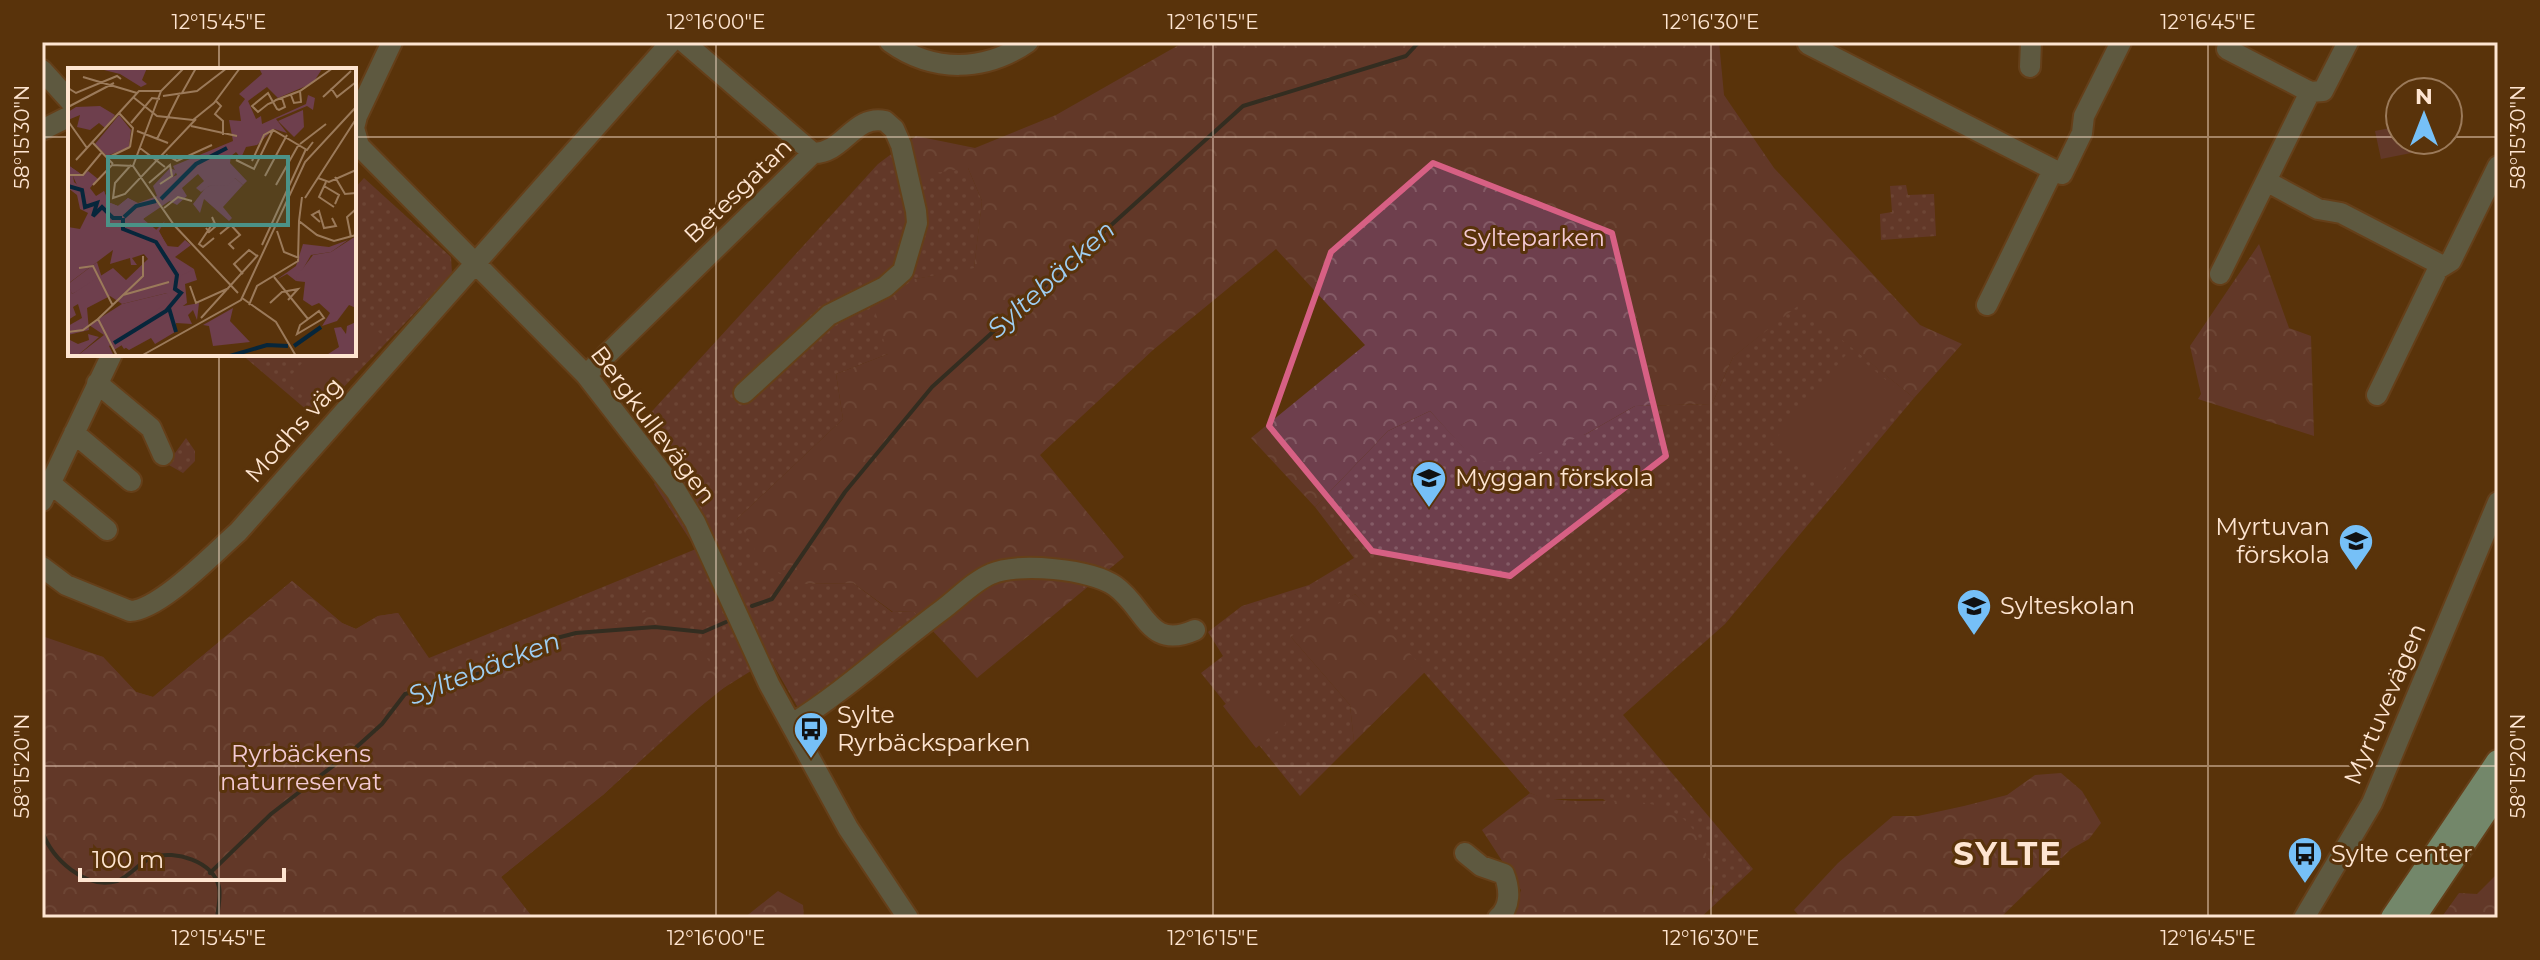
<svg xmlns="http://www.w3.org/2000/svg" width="2540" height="960" font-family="Montserrat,sans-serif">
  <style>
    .grass { fill: url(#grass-dots) }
    .forest { fill: url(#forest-crowns) }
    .pitch { fill: #6e3f4d }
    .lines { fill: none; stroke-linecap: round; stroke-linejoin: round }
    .stream { stroke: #06263b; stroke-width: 4 }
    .minor-casing { stroke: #734f2b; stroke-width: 24 }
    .highway-casing { stroke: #734f2b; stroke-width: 28 }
    .minor { stroke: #648781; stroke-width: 20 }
    .highway { stroke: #92eddd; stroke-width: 24 }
    .marked { fill: none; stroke: #d76084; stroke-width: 6; stroke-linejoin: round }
    .ticks { fill: none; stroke: #fee5d1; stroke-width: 2; stroke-opacity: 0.45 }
    .labels { text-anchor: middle; stroke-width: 6; stroke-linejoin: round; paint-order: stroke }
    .street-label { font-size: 24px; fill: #fee5d1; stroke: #59330b }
    .park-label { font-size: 24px; fill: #f3cad4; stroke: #59330b }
    .poi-label { font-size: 24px; fill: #fee5d1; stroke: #59330b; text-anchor: start }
    .water-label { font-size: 26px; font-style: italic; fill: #9ecef2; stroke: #59330b }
    .district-label { font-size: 32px; font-weight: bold; letter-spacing: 2px; fill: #fee5d1; stroke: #59330b }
    .inset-river { fill: none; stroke: #06263b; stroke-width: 4 }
    .inset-road { fill: none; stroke: #9b7a5a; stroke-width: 2 }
    .view { fill: #4b9287; fill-opacity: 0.15; stroke: #4b9287; stroke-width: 4 }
    .inset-edge { fill: none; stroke: #fee5d1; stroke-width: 4 }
    .neatline { fill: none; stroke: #fee5d1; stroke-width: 3 }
    .ticks-label { font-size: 20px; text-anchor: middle; fill: #fee5d1 }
  </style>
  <defs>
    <pattern id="grass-dots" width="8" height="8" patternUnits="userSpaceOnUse" patternTransform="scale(2)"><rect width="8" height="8" fill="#6e3f4d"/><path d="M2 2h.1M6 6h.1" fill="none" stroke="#845b66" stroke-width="1.8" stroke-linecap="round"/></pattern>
    <pattern id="forest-crowns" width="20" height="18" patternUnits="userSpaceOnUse" patternTransform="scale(2)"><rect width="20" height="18" fill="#6e3f4d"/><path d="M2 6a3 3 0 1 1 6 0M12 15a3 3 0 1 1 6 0" fill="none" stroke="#845b66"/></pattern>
  </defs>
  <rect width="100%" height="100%" fill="#59330b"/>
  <path class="grass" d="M906 143 968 168 982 201 974 269 915 279 888 354 836 374 843 419 737 519 806 584 853 583 892 612 914 611 929 626 806 722 770 659 714 694 604 794 501 877 533 918H42V637L103 657 136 692 153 697 292 581 342 623 356 629 378 616 398 613 429 658 696 549 654 484 675 461 644 420 878 164Z
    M364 178 451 257 452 274 315 417 241 354H354V189Z
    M1906 185 1908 195 1934 194 1936 236 1881 240 1880 214 1892 212 1890 186Z
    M1799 304 1914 398 1725 624 1623 715 1753 869 1710 909 1714 886 1603 799H1545L1530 793 1355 594 1291 637 1350 705 1354 742 1300 796 1201 673 1223 656 1208 632 1242 606 1309 585 1354 558 1315 507 1388 431 1430 411 1476 461 1586 434 1635 406 1712 404 1733 357Z
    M186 438 195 451V461L183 473 167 464Z"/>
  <path class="forest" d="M1184 42H1719L1724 95 1774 168 1920 325 1962 344 1914 398 1799 305 1733 357 1712 404 1635 406 1586 434 1520 461 1476 462 1430 411 1388 431 1315 507 1251 438 1365 345 1276 249 1153 350 1040 455 1124 557 977 678 914 611 893 612 853 583 806 584 764 566 737 519 843 419 836 374 888 354 873 306 915 279 974 268 982 201 968 168 922 175 906 143 916 136 975 148 1056 115Z
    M2259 244 2289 328 2311 336 2314 436 2198 399 2201 394 2190 346Z
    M292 581 342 623 356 629 378 616 398 613 447 691 657 607 688 631 726 686 669 732 604 794 501 877 533 918H42V636L103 657 136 692 153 697Z
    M1355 594 1426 671 1354 742 1350 705 1291 637 1307 622Z
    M2061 773 2082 791 2101 823 2089 839 2071 849 2000 918H1801L1794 910 1838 863 1893 816H1918L1964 806 2007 795 2035 775Z
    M1530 793C1582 815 1667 777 1699 839 1713 864 1715 881 1710 909L1700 918H1506L1514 911 1521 890 1482 830Z
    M2498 873V911L2492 918H2441L2459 893 2477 894Z
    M778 891 803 905 804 918H744Z"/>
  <path class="pitch" d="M2400 126V140H2424L2426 150 2381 159 2375 131Z
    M354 311 381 334 318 410 286 381 310 354H354Z
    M1850 350 1905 396 1827 489 1772 443Z
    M1254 682 1286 724 1256 748 1223 706Z"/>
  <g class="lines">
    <path class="stream" d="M752 606 772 599 845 492 932 387 1243 106 1406 56 1419 42
      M42 831C52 859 85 890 117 881 131 876 139 862 153 857 175 850 213 861 219 887 221 896 218 909 217 918
      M210 873 271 814 351 752 382 724 405 694 492 670 549 640 576 633 655 627 703 632 726 622"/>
    <g class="minor-casing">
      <path id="minor" d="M392 42 357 116 354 128 359 146 586 375 676 491 695 522 769 684 848 828 908 918
        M684 42 813 153
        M890 42C933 73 985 72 1028 42
        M1808 44 2062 174 2082 133 2084 116 2121 42
        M2227 49 2310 92
        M2030 67 2031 42
        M42 70 70 101
        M42 130 70 116
        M2266 181 2318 209 2341 213 2443 266
        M2220 274 2310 92 2323 91 2348 42
        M1987 305 2053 170
        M586 375 813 153C843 154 854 114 885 121L894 129 901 145 916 211 917 223 903 271 885 287 829 315 744 393
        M97 383 151 428 163 455
        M2377 395 2438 269 2451 261 2498 166
        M74 433 131 481
        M50 483 107 530
        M42 501 112 354
        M42 567 66 585 130 611C160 610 214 553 238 532L671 42
        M792 724C845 691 892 647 942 610 957 599 974 581 991 574 1018 562 1091 569 1115 586 1146 608 1148 651 1195 630
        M1465 853 1481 866 1504 874C1510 889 1511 907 1498 918
        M2304 918 2372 803 2498 502"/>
    </g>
    <g class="highway-casing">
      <path id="highway" d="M2393 918 2498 762
        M2413 918 2498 792"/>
    </g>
    <use href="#minor" class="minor"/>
    <use href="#highway" class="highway"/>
  </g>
  <path d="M0 0H2540V960H0ZM1433 163 1612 233 1666 456 1510 576 1372 551 1269 426 1331 252Z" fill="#59330b" fill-opacity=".55" fill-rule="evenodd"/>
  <path class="marked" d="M1433 163 1612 233 1666 456 1510 576 1372 551 1269 426 1331 252Z"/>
  <path class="ticks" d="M219 42V70M716 42V918M1213 42V918M1711 42V918M2208 42V918M42 137H70M354 137H2400M2448 137H2498M219 354V918M42 766H2498"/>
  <defs>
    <g id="school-pin" transform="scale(1.8)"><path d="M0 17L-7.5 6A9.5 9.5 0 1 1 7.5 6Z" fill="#76c0f7" stroke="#59330b"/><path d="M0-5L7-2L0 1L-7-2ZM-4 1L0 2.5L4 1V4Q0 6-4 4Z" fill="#111"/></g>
    <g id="bus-pin" transform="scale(1.8)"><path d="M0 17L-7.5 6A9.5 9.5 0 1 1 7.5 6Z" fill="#76c0f7" stroke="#59330b"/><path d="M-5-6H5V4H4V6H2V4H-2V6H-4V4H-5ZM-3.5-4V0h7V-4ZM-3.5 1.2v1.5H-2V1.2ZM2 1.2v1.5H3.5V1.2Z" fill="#111"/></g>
  </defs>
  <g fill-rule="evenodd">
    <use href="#school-pin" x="1429" y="478"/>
    <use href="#school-pin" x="2356" y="541"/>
    <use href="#school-pin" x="1974" y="606"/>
    <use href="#bus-pin" x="811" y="729"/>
    <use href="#bus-pin" x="2305" y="854"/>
  </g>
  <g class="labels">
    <g class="street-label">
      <text transform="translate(738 191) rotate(-44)" y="8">Betesgatan</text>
      <text transform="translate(653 425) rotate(53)" y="8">Bergkullevägen</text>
      <text transform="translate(294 430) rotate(-48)" y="8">Modhs väg</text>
      <text transform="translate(2385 704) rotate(-67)" y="8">Myrtuvevägen</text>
    </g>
    <g class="park-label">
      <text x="1534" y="246">Sylteparken</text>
      <text x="301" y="762">Ryrbäckens<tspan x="301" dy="28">naturreservat</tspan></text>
    </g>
    <g class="poi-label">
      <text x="1455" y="486">Myggan förskola</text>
      <text x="2330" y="535" text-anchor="end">Myrtuvan<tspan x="2330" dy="28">förskola</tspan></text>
      <text x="2000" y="614">Sylteskolan</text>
      <text x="837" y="723">Sylte<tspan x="837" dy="28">Ryrbäcksparken</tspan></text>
      <text x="2331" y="862">Sylte center</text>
    </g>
    <g class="water-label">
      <text transform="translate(1051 279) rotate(-42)" y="9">Syltebäcken</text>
      <text transform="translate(484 668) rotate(-21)" y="9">Syltebäcken</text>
    </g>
    <g class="district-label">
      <text x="2008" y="865">SYLTE</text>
    </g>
  </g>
  <g transform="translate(68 68)">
    <rect width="288" height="288" fill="#59330b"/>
    <path d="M235 42 236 59 226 69 210 53ZM0 97 14 107 20 103 30 111 22 120 28 128 36 123 40 134 50 138 60 130 70 135 89 128 85 118 102 100 109 103 99 118 103 132 75 151 91 164 114 201H126L129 212 117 216 119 235 62 277 56 281 50 272 41 278 46 288H9L36 267 21 257 54 236 99 225 105 216 101 205 21 144ZM167 110 175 117 155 139 164 150 161 153 136 131 132 145 125 136 138 119ZM280 172 263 184 243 187 228 213 219 206 208 212 228 198 235 176 261 179ZM29 194 34 210 4 226 0 216Z" fill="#6e3f4d"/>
    <path d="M28 0H79L74 12 79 16 73 19 52 6ZM191 0 254 1 245 15 210 30 199 19 180 33 188 51 193 48 194 56 238 36 240 27 247 30 245 42 239 38 208 51 219 65 206 61 189 77 178 79 173 90 168 84 163 88 162 95 179 113 175 117 167 110 161 117 141 118 133 124 128 120 136 113 130 106 114 120 119 128 109 137 94 129 102 110 109 107 105 98 165 73 161 52 173 53 171 39 177 31 171 26 194 6ZM32 38 47 47 37 60 31 55 22 62 9 59 12 47 0 52V44L8 39ZM51 47 63 62 61 79 39 88 27 76ZM0 97 13 106 5 107 6 114 27 132 36 123 40 134 50 138 60 130 72 137 86 132 91 137 75 151 86 164 97 153 91 163 99 178 110 179 117 172 123 177 107 189 126 201 113 208 109 231 115 238 131 235 129 252 125 242 120 247 124 256 108 255 107 264 87 276 83 270 61 282 54 277 46 282 42 277 102 232 99 225 54 236 42 228 19 240 21 262 0 267V258L14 250 10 236 5 239 8 247 0 252V159L12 161 20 145 12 141 9 127 0 120ZM45 182 42 196 62 190 63 197H69L64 190 76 186 80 191 58 212 45 200 4 226 1 215ZM288 168V240L281 237 269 253 254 258 262 245 251 235 244 238 235 232 237 214 228 213 229 208 245 187 263 184ZM165 240 162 253 182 274 145 278 141 258 135 257ZM288 254V288H257L271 279 266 260 273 259 278 266 279 258ZM20 266 31 269 9 288H0V271L10 276 21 272Z" fill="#6e3f4d" fill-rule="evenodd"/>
    <path class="inset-river" d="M0 118 14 122 17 139 29 135 25 148 34 139 45 150H54M93 131 128 96 159 80M56 149 68 138 88 133M101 240 108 264M46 275 98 243 113 225 107 221 109 207 88 174 55 161V150M226 278 253 259M162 288 199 277 220 278"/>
    <path class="inset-road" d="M15 9 69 25M0 20 8 25 49 8 53 11M263 20 269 29 288 14M114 25 128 0M223 27 226 35 233 34 232 23M95 28 129 23 159 0M65 29 89 48 125 52 146 35 172 0M255 29 283 3M214 30 217 39 211 42 209 41 205 34 200 25 184 38 190 44 200 36 205 34 208 32 232 23 265 0M148 33 153 38 147 46 155 53V67M0 39 46 15M51 45 65 60 62 79M0 53 19 80M63 55 84 30 92 31M123 58 169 68M69 63 100 75M89 71 112 25M25 75 45 96M232 76 258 56M72 80 97 99M98 87 109 93 144 77M39 90 62 79M8 92 71 23H93M168 92 186 101 205 62M184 93 196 67 205 62 239 82 245 74M63 97 47 115 45 130 57 126 128 51M65 98 93 23 116 0M0 107H15L34 84M197 108 219 67M267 109 277 126 288 125M250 110 261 114 288 102M258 114 251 129 266 139M81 115 102 97 104 108 92 116M25 117 44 97 65 98 106 157 170 225M208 117 231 76M256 118 271 127 267 136M234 129 231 153 249 167 266 173 288 167M237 130 288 51M96 140 110 129 124 133M252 154 244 147 251 143 256 160 268 158 264 150M145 155 131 176 135 179 146 170M138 160 141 164 148 158 144 149M209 163 216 184 231 190M152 166 163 157 172 167 161 176 166 181M283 169 279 149 288 141M194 177 238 81M11 200 25 198 45 238M175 206 166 196 181 182 189 188M206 209 240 251M122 218 128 235 161 220M55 227 101 214M174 230 208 254 228 288M202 235 214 224 230 221 220 232M181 237 189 218 230 193 231 153M251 243 256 250 229 266 232 257ZM133 250 190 187M0 264 15 262 30 251M49 288 30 251 75 208V188M73 288 173 232 237 94 288 39"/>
    <path class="view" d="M40 89H220V157H40Z"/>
    <rect width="288" height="288" class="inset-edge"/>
  </g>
  <rect width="2540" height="960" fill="none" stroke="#59330b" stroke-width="88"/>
  <g transform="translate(2424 116)"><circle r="38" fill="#59330b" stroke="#9b7a5a" stroke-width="2"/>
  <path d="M0-6L14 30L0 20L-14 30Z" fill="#76c0f7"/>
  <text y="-12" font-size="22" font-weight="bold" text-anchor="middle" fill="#fee5d1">N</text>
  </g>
  <path d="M80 868v12h204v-12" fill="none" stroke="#fee5d1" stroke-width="4"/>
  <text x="92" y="868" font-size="24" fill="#fee5d1" stroke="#59330b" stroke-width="6" paint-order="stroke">100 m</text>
  <rect x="44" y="44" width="2452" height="872" class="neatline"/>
  <g class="ticks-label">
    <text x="219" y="29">12°15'45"E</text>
    <text x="716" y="29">12°16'00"E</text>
    <text x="1213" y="29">12°16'15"E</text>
    <text x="1711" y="29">12°16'30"E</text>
    <text x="2208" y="29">12°16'45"E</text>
    <text transform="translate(22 137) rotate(-90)" y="7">58°15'30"N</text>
    <text transform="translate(2518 137) rotate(-90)" y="7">58°15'30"N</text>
    <text transform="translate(22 766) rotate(-90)" y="7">58°15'20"N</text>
    <text transform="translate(2518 766) rotate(-90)" y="7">58°15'20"N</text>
    <text x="219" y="945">12°15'45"E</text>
    <text x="716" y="945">12°16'00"E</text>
    <text x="1213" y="945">12°16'15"E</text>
    <text x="1711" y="945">12°16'30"E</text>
    <text x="2208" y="945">12°16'45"E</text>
  </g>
</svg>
